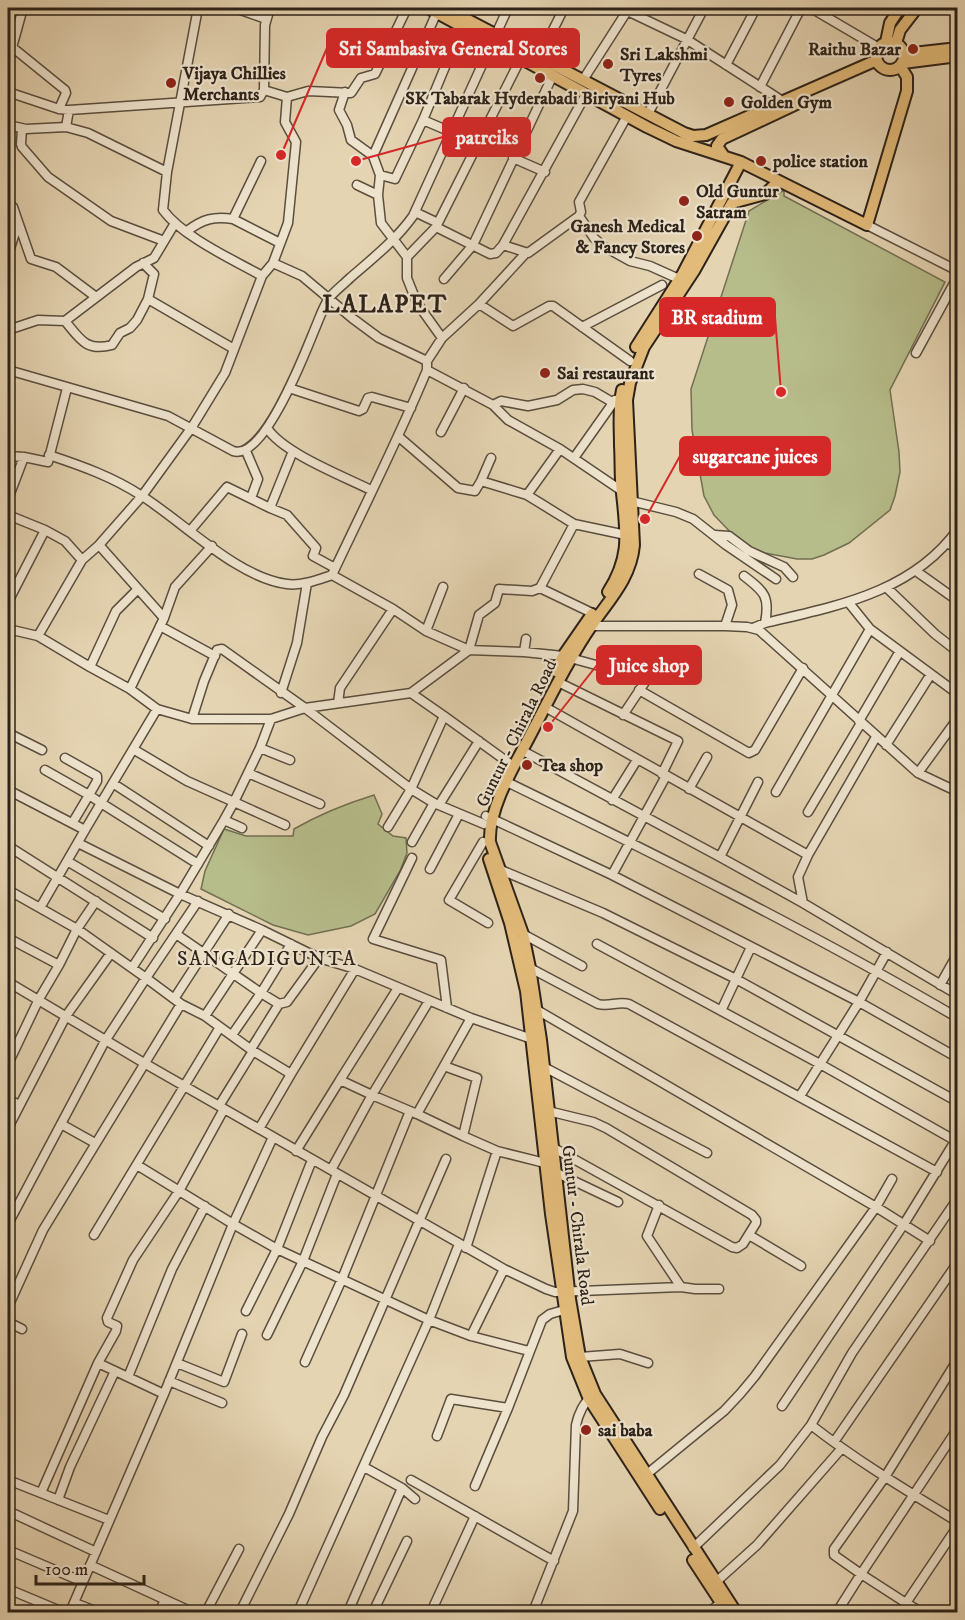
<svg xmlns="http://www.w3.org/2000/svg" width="965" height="1620" font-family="'IM FELL DW Pica',serif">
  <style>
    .green { fill: #b6bc8a; stroke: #716f52; stroke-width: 1.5 }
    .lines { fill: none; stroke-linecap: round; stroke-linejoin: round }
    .minor-casing { stroke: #5a4e3f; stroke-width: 11 }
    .major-casing { stroke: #2c2219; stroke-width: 14 }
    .minor { stroke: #eee3cd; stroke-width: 8 }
    .major { stroke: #e2ba79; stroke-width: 10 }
    .poi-dot { fill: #8f2418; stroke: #eee3cd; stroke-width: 2 }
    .labels { text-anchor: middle; stroke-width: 4.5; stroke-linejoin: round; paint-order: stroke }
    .poi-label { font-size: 18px; font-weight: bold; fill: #2c2219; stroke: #eee3cd; text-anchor: start }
    .street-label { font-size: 18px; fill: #2c2219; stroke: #eee3cd }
    .neighbourhood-label { font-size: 20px; letter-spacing: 1.5px; fill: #2c2219; stroke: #eee3cd }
    .district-label { font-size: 24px; font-weight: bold; letter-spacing: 1.5px; fill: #2c2219; stroke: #eee3cd }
    .leader { fill: none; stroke: #d62828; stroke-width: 2 }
    .callout-dot { fill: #d62828; stroke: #eee3cd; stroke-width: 2 }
    .callout { fill: #d62828; stroke: #d62828; stroke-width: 2 }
    .callout-label { font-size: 20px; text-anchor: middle; font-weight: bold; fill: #fff }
  </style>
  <rect width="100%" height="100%" fill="#e5d4b2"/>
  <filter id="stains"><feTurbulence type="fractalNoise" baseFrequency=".00333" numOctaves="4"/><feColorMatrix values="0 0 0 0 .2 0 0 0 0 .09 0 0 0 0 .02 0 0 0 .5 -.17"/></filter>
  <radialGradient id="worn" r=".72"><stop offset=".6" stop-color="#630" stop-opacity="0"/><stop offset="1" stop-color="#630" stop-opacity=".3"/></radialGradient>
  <path class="green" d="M784 190V196L945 282 890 390 899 452 900 472 895 496 890 510 849 543 824 555 812 559H797L765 553 750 547 735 537 714 515 704 496 692 430 691 389 749 211Z
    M374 795 382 814 378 824 393 836 406 838 407 853 400 871 375 914 351 926 308 935 273 925 201 889 205 871 224 829 246 836H293L294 829C320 814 345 804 374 795Z"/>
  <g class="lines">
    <g class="minor-casing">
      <path id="minor" d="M198 8 167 172 163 210C183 237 232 259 262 276
        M235 8 266 19
        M621 8 686 39 784 102
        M811 8 879 48
        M12 47 65 90 66 93 59 109
        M540 56 564 8
        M8 62 23 8
        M726 65 756 8
        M583 80 629 8
        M760 87 801 8
        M264 90 287 97 308 91 351 93 361 78 375 74 407 8
        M8 92 59 109 69 110 260 97 264 90 265 25 270 8
        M345 92 339 110 347 125 351 140 373 156 380 175 378 195 381 223 407 257V278L417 303 442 338 427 361V370L493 405 508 420 560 449 622 491
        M69 110 66 127 88 133 167 172
        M648 114 704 8
        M423 120 451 132
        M8 125 26 129 66 127
        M22 129 21 144 22 147 48 177 111 221 164 241
        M373 156 437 12
        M513 158 545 172
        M380 175 395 179 423 120 462 26
        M357 185 378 195
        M8 203 13 207 31 259 56 267 96 297
        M415 212 438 223
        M579 216 594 238 603 246 630 261 650 266 679 279
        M233 219 280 243
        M867 225 958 271
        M436 227 490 254 496 253 503 245 528 253 579 216 581 212 579 202 627 116
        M187 231C203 219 214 216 233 219L261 161
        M503 245 586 94
        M8 255 18 223
        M407 257 436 227 521 58
        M273 263 302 276 352 318 379 338 427 361
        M444 279 473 245 553 75
        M148 299 234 349
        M479 304 525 254
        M65 321C80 339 86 352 112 345L120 333 130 328 137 320 148 299 154 274 143 263
        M582 327 662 285
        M8 330 38 320 65 321 136 267 154 258 175 223
        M442 338 479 304 513 326 549 306H553L630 361
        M916 353 958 276
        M8 370 168 416 233 451C263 462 305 353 314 331 319 320 323 306 330 297 336 290 344 284 350 278 372 259 396 240 413 216L508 8
        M289 388 359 411 363 409 368 398 372 397 411 408
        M493 405 501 401 528 406 557 400 573 390 583 389 595 392 612 402
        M267 428C283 453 343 476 371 490
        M441 432 464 388
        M399 437 458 488 475 491 481 481 527 495
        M560 449 527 495 574 524 626 535
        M246 451 258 479 251 498
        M49 455C82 466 113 477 142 496 183 522 238 578 287 584 302 586 317 580 332 575 364 507 398 440 427 370
        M8 456 24 457 48 462 67 388
        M574 458 615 400
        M481 481 491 458
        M8 499 24 457
        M631 501 676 512 693 519 726 545 776 579
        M270 508 287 515 316 548 313 556 335 568
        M8 515 45 530
        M190 531 227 487 270 508 293 451
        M715 535 729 536 749 551 784 567 793 577
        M947 543 958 549
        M99 545 164 618
        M916 571 958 601
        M699 574 728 590 732 605 725 626
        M332 575 393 609 426 631 469 650 479 615 495 603 499 589 532 591 540 588 574 524
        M744 576C765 592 770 597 765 623
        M540 588 592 613
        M887 588 935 634 958 652
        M8 602 45 530 65 541 82 560
        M849 603 870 629 958 694
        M160 626 215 656
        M586 626H725L747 627 759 630 918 773 958 792
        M753 628 765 623C836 606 912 593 958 529
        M8 629 38 636 90 667 130 689 157 709 192 719H271L305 708 411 693 469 650 524 652 563 656 647 679 623 715
        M426 631 443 587
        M38 636 82 560 99 545 142 496 192 427 225 373 262 276 273 263 288 223 296 142 285 122 287 97
        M524 652 526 639
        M90 667 116 611 138 589
        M558 682 678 741 662 774
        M130 689 164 618 175 587 212 546
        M639 690 749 753 755 750 803 668
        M281 693 297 643 307 583
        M338 703 340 688 393 609
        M545 707 808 855
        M157 709 101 803 198 864
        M444 716 509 763
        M192 719 204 681 217 650 222 649 305 708 411 789 434 803 484 824
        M271 719 260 748 290 760
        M859 721 900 651
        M8 733 42 750
        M876 737 808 855 798 877 803 903 958 995
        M886 745 931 674
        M260 748 248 773 320 804
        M133 749 187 781 234 802 224 820 242 828
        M523 751 720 857 758 782
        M45 770 89 795 97 781V776L65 758
        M248 773 234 802 285 825
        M918 773 958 718
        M507 782C659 856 811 932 958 1018
        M114 784 209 846
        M689 789 707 757
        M8 790 85 830 101 803 89 795 73 822
        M776 792 870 629
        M612 800 637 760
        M439 805 479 741
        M808 812 861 723
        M486 816 612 875 859 1002 958 1058
        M224 820 180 894 262 930 319 958 355 969 471 1018 532 1039
        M388 827 411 789 444 716 411 693
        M85 830 40 908 77 929 96 901
        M412 842 434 803
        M483 842 449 900 488 923
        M78 843 180 894 132 968
        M8 846 153 938
        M720 857 803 903
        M412 858 373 939 441 960 447 1008
        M67 861 165 919
        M430 869 459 814
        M501 870 603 913 736 979 958 1102
        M612 875 666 776
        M8 890 40 908
        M176 934 261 993 291 944
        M523 934 582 966
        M8 938 59 965 77 929 146 978 198 901
        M597 944 820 1064 956 1141
        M530 968 598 1004C609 1007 618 1001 629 1004L937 1172
        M8 982 144 1063 504 1269 546 1289 555 1292 681 1287 695 1289H719
        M940 985 958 953
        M398 988 340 1080 372 1095 429 1001
        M174 999 229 914
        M181 1004 205 1016 262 930
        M537 1010 876 1207 930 1241
        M721 1011 751 947
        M232 1035 261 993 279 1004 287 1002 319 958
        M251 1049 279 1004
        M253 1051 291 1074 259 1129
        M8 1064 39 999 59 965
        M444 1066 477 1078 463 1136 497 1151 545 1163
        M544 1067 707 1153
        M291 1074 355 969
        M800 1096 859 1002 887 952
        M8 1099 19 1105
        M219 1106 253 1051 220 1027
        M548 1111 593 1122 606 1128 752 1215 756 1220V1223L743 1244 737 1248 732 1247 552 1147
        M417 1114 463 1136
        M61 1124 95 1143
        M8 1128 66 1016 111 953
        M296 1151 340 1080
        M137 1165 233 1224 273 1137
        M331 1170 372 1095 417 1114 471 1018
        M555 1172 618 1202
        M659 1205 647 1236 681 1287
        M8 1224 105 1041 146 978 181 1004 43 1230 8 1307
        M94 1235 220 1027 205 1016
        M749 1235 801 1266
        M466 1248 497 1151
        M246 1311 277 1249 312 1160
        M8 1322 22 1329
        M267 1335 303 1261 337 1174
        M471 1336 504 1269
        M580 1357 620 1354 648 1363
        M305 1362 342 1279 410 1111
        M98 1363 164 1394
        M177 1363 224 1382 242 1334
        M128 1377 172 1269 205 1206
        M169 1381 222 1403
        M782 1406 904 1224 957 1138
        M811 1425C856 1460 904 1489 953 1519L956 1523 955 1530 906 1603 861 1574 958 1428
        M437 1436 451 1399 508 1408 542 1320 550 1314 564 1310
        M834 1442 958 1262
        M647 1474 724 1411 740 1394 755 1376 876 1207 892 1179
        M8 1480 109 1520
        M411 1480 554 1561
        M475 1486 508 1408
        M402 1488 415 1499
        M41 1493 98 1363 116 1331 117 1326 108 1322 107 1318 133 1260 179 1191 224 1109
        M58 1500 70 1467 115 1371
        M8 1511 96 1552
        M693 1548 780 1465 811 1425 852 1353 958 1198
        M8 1550 83 1582
        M90 1565 192 1612
        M716 1582 757 1545 842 1448
        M8 1589 63 1612
        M75 1603 98 1612
        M906 1603 921 1612
        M70 1612 164 1394 233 1224 277 1249 429 1320 471 1336 529 1351
        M159 1612 165 1600
        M206 1612 239 1549
        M240 1612 289 1514 322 1437 344 1395 446 1159
        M298 1612 429 1320 459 1244
        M348 1612 402 1488 364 1467
        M373 1612 407 1541
        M431 1612 475 1516
        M533 1612 573 1511 576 1425C578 1415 584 1401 593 1396
        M709 1612 721 1603
        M837 1612 861 1574 834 1555V1549L885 1477 958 1359"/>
    </g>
    <g class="major-casing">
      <path id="major" d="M428 8 647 127 676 141 741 162 867 225 907 91V77L900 66
        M445 8 684 133 693 136 706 135 877 60
        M886 42 890 23 900 8
        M876 56a14 14 0 1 1 28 0a14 14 0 1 1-28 0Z
        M896 43 900 30 917 8
        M904 54 958 48
        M903 63 958 56
        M724 156 717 146 722 139 803 101
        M636 347 682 275 741 162
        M608 592C631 556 626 533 622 493 620 477 621 461 620 446 620 427 618 408 622 390
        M555 671 565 653 592 614
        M489 859 510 923 526 991 551 1214 572 1357 589 1399 660 1509
        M693 1560 727 1612
        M736 1612 595 1394 580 1357 570 1299 541 1040 530 968 523 934 490 842C488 806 518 760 534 728 552 694 568 660 590 628 608 601 631 579 634 545L627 400 630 383 644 347 694 271 732 203 765 194 779 181"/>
    </g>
    <use href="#minor" class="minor"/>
    <use href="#major" class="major"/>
  </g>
  <g class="poi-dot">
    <circle cx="913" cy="49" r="6"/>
    <circle cx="608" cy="64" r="6"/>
    <circle cx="540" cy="78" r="6"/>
    <circle cx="171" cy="83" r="6"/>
    <circle cx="729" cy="102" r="6"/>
    <circle cx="761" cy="161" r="6"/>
    <circle cx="684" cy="201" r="6"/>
    <circle cx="697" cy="236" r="6"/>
    <circle cx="545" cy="373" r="6"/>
    <circle cx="527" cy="765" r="6"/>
    <circle cx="586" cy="1430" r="6"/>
  </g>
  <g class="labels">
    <g class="poi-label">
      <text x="901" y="55" text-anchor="end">Raithu Bazar</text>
      <text x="620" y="60">Sri Lakshmi<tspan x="620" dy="21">Tyres</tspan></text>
      <text x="183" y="79">Vijaya Chillies<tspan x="183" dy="21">Merchants</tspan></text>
      <text x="540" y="104" text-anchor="middle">SK Tabarak Hyderabadi Biriyani Hub</text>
      <text x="741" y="108">Golden Gym</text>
      <text x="773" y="167">police station</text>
      <text x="696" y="197">Old Guntur<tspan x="696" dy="21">Satram</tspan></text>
      <text x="685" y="232" text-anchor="end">Ganesh Medical<tspan x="685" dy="21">&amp; Fancy Stores</tspan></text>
      <text x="557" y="379">Sai restaurant</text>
      <text x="539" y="771">Tea shop</text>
      <text x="598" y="1436">sai baba</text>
    </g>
    <g class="street-label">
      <text transform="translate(516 733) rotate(-64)" y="6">Guntur - Chirala Road</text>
      <text transform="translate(578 1225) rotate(83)" y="6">Guntur - Chirala Road</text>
    </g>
    <g class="neighbourhood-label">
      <text x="267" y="965">SANGADIGUNTA</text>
    </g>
    <g class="district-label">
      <text x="385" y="312">LALAPET</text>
    </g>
  </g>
  <path class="leader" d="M281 155L327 48M356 161L443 137M781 392L775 317M645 519L680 456M548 727L597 665"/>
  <g class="callout-dot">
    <circle cx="281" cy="155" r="6"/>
    <circle cx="356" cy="161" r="6"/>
    <circle cx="781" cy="392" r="6"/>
    <circle cx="645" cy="519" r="6"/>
    <circle cx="548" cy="727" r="6"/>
  </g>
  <g class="callout">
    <rect x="327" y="29" width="252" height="38" rx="6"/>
    <rect x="443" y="118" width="87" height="38" rx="6"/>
    <rect x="660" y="298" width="115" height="38" rx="6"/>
    <rect x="680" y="437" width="150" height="38" rx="6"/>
    <rect x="597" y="646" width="104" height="38" rx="6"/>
  </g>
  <g class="callout-label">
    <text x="453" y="55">Sri Sambasiva General Stores</text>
    <text x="487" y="144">patrciks</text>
    <text x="717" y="324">BR stadium</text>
    <text x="755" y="463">sugarcane juices</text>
    <text x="649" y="672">Juice shop</text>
  </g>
  <rect width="965" height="1620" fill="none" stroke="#e5d4b2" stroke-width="30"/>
  <rect x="9" y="9" width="947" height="1602" fill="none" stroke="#2c2219" stroke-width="3"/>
  <rect x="15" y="15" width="935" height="1590" fill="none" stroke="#2c2219" stroke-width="1.5"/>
  <path d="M36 1575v9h108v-9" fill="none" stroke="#2c2219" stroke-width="3"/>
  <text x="45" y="1575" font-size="18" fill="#2c2219" stroke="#eee3cd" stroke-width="4.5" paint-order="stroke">100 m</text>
  <rect width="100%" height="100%" filter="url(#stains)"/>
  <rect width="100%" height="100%" fill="url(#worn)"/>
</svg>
